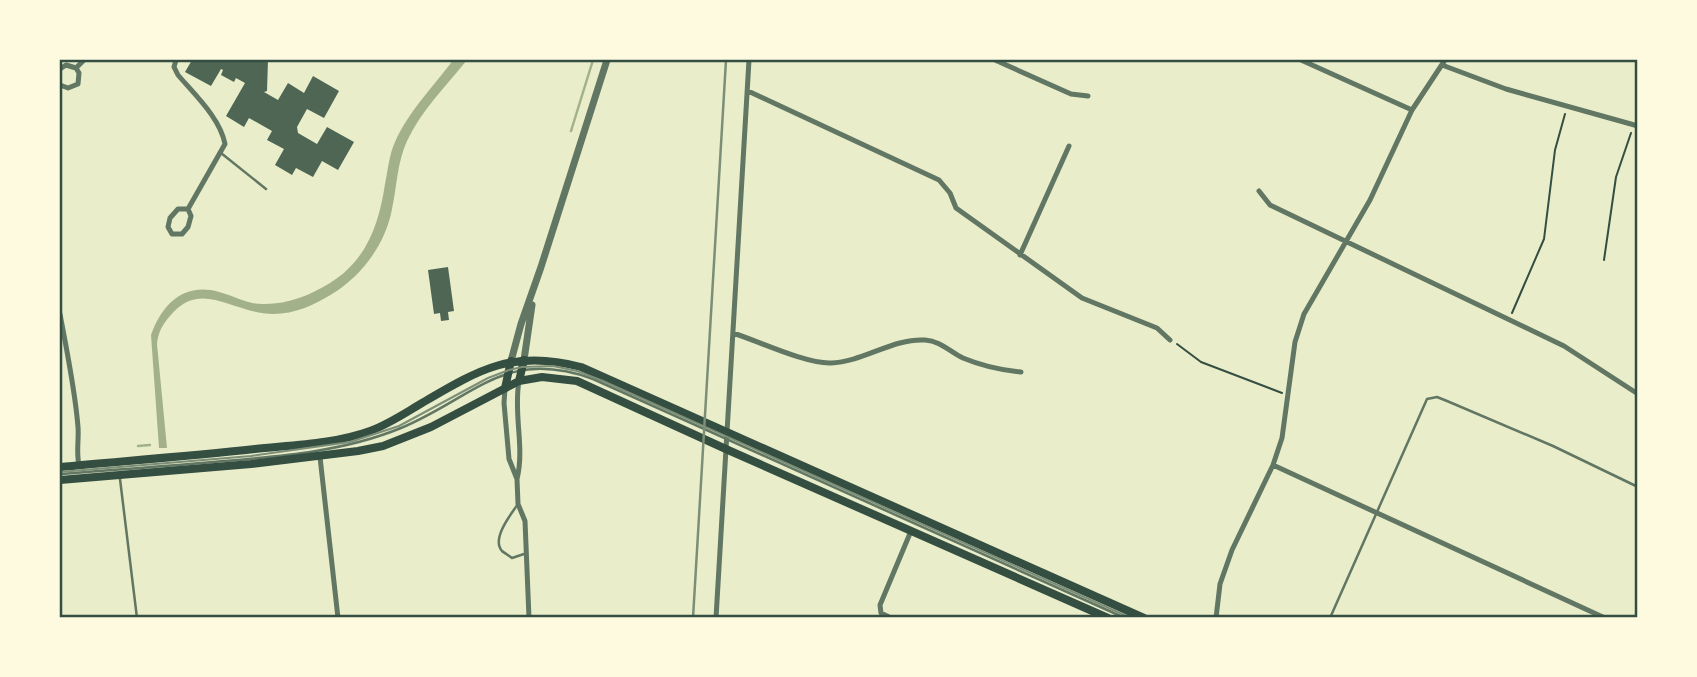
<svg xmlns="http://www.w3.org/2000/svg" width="1697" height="677" font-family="Ubuntu,sans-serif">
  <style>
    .water { fill: #a3b18a }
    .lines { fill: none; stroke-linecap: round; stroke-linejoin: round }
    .stream { stroke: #a3b18a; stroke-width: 2.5 }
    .building { fill: #4f6655 }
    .path { stroke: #344e41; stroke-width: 2 }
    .service { stroke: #617663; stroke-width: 2.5 }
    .minor { stroke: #617663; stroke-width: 5 }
    .tertiary { stroke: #617663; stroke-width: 7 }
    .secondary { stroke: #344e41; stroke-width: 8 }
    .tram { stroke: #7c8e77; stroke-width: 2 }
    .rail { stroke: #7c8e77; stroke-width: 2.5 }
    .neatline { fill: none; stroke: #344e41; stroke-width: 2.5 }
  </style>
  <rect width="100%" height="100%" fill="#e9edc9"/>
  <path class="water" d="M453 60H467C446 86 421 111 407 141 397 163 397 186 392 209 386 243 362 276 332 294 314 305 295 314 273 314 233 314 201 278 170 316 162 325 158 333 157 344L167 448H159L151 335C162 304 184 282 219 292 236 296 247 305 265 304 288 304 311 295 330 283 367 260 379 224 385 184 388 170 389 155 395 142 408 112 434 86 453 60Z"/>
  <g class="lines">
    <path class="stream" d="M571 131 593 60
      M138 446 150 445"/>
  </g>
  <path class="building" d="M192 60H268L267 91 264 92 278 100 288 83 304 93 313 76 339 91 324 118 307 109 297 127 298 133 317 144 327 127 354 142 338 170 322 161 313 177 296 168 292 175 275 165 284 149 267 140 272 131 249 118 244 127 226 116 245 83 236 78 234 82 221 75 223 70 221 69 211 86 185 72Z
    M448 267 454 311 448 312 449 320 441 321 440 313 434 314 428 270Z"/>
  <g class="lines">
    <path class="path" d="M1604 260 1616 177 1631 133
      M1512 313 1544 239 1555 150 1565 114
      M1177 344 1201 362 1282 393"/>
    <path class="service" d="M221 153 266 189
      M60 474C114 470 169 466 224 461 284 456 345 451 401 428 475 397 505 347 593 379L1125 618
      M120 479 137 618
      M518 504C511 514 491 539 502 551 503 552 511 557 512 558L524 554
      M1330 618 1427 399 1437 397 1447 401 1553 446 1638 487"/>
    <path class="minor" d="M176 60 174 67 178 75C195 95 220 118 225 144L188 209 191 216 188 227 182 234H172L168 227 170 218 178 209H188
      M995 60 1071 94 1088 96
      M1301 60 1412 110
      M1442 65 1506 89 1638 126
      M76 68 84 60
      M60 69 66 65 76 68
      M60 85 68 88 78 84 79 73 76 68
      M748 91 939 180 950 193 956 208 1082 298 1157 328 1170 340
      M1259 191 1270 205 1564 346 1638 394
      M1020 255 1069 146
      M60 314C67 352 75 389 78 427 79 440 76 452 79 465
      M733 333C758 341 806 364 831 363 863 362 893 338 925 340 941 341 950 352 963 358 982 366 1000 370 1021 372
      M505 388 504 403 509 459 517 479 518 504 525 521 529 618
      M320 457 338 618
      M1273 465 1605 618
      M517 479C525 447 513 414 519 381
      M716 618 749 60
      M891 618 881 613 880 605 911 531
      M1216 618 1220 584 1232 550 1273 465 1282 438 1295 342 1304 314 1370 200 1412 110 1445 60"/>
    <path class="tertiary" d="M524 360 532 305
      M511 361 521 324 541 267 607 60"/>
    <path class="secondary" d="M519 381 524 360
      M505 388 511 361
      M60 467C125 461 190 456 255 449 294 445 334 444 370 431 389 424 405 413 422 403 480 369 513 349 581 367L1144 618
      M60 480 251 464 358 451 383 446 431 427 519 381 542 377 577 381 728 450 1108 618"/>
    <path class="tram" d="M60 472 251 456 350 442 399 426 488 378 509 370 522 367 553 366 577 371 603 381 1131 618"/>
    <path class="rail" d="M693 618 726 60"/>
  </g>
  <rect width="1697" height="677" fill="none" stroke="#fefae0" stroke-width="122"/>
  <rect x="61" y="61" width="1575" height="555" class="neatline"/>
</svg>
